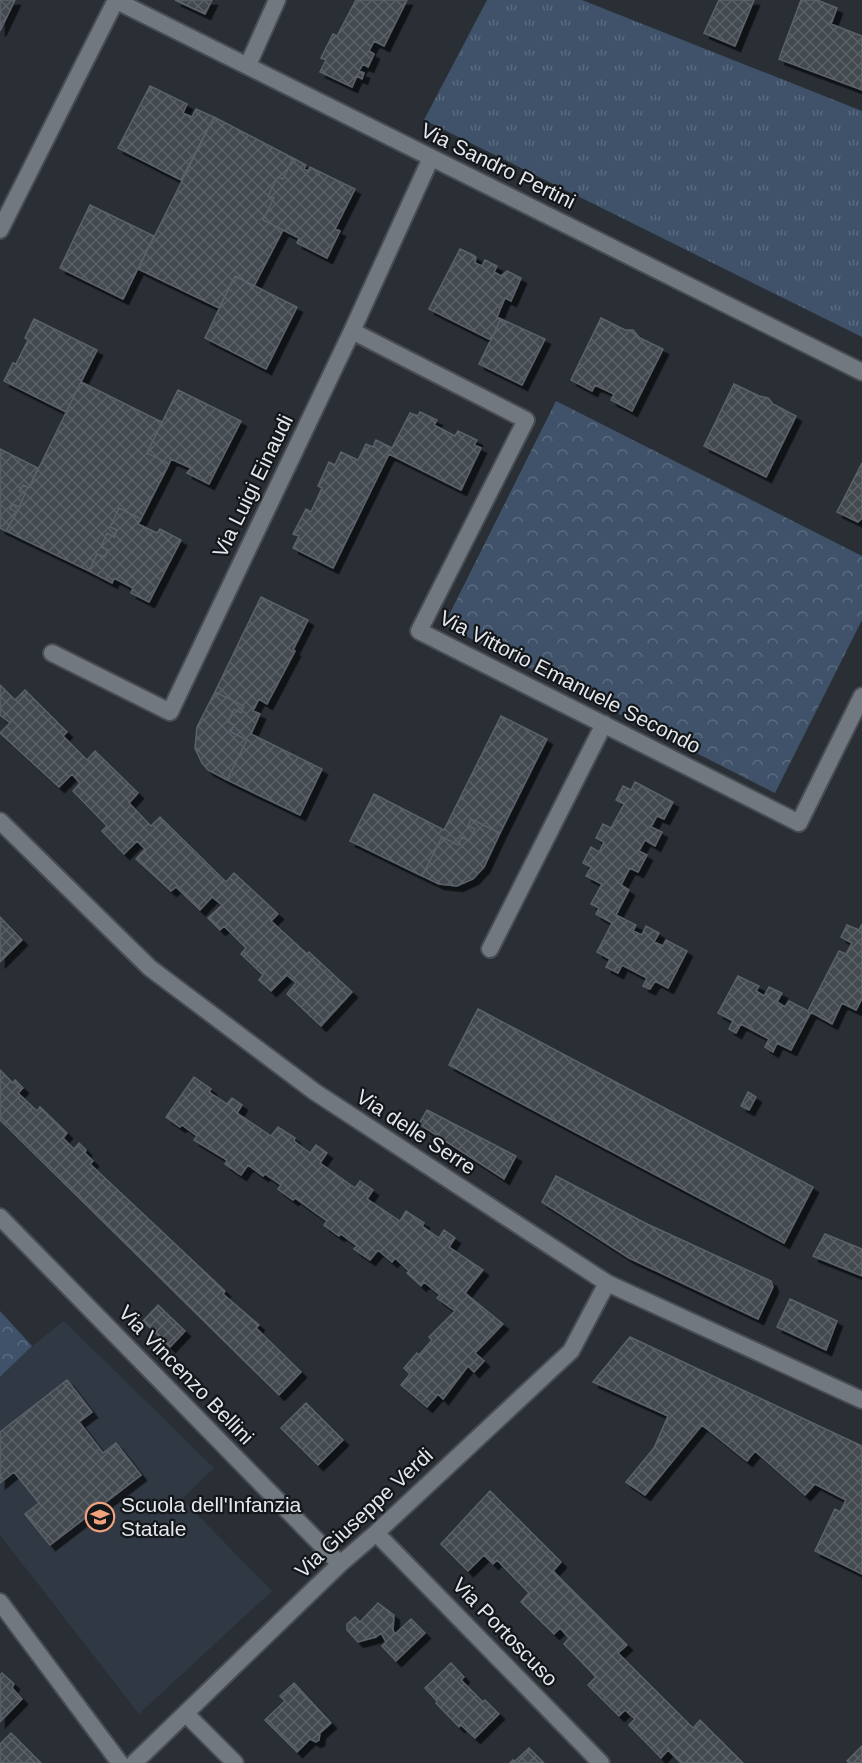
<svg xmlns="http://www.w3.org/2000/svg" width="862" height="1763" font-family="Helvetica,sans-serif">
  <style>
    .built { fill: #2f3843 }
    .grass { fill: url(#grass-tufts) }
    .forest { fill: url(#forest-crowns) }
    .building { fill: url(#building-cross-hatch); stroke: #5c626a; stroke-width: 1.5; filter: url(#shadow) }
    .lines { fill: none; stroke-linecap: round; stroke-linejoin: round }
    .service-casing { stroke: #494d53; stroke-width: 20 }
    .minor-casing { stroke: #494d53; stroke-width: 20 }
    .tertiary-casing { stroke: #494d53; stroke-width: 20 }
    .service { stroke: #717880; stroke-width: 16 }
    .minor { stroke: #717880; stroke-width: 16 }
    .tertiary { stroke: #717880; stroke-width: 16 }
    .labels { text-anchor: middle; stroke-width: 4.5; stroke-linejoin: round; paint-order: stroke }
    .street-label { font-size: 21px; fill: #e4e7ec; stroke: #14171a }
    .poi-label { font-size: 21px; fill: #e4e7ec; stroke: #14171a; text-anchor: start }
  </style>
  <defs>
    <pattern id="grass-tufts" width="24" height="20" patternUnits="userSpaceOnUse" patternTransform="scale(1.5)"><rect width="24" height="20" fill="#3f5269"/><path d="M3 7l-1-3M5 7V3M7 7l1-3M15 17l-1-3M17 17v-4M19 17l1-3" fill="none" stroke="#5b6b7f"/></pattern>
    <pattern id="forest-crowns" width="20" height="18" patternUnits="userSpaceOnUse" patternTransform="scale(1.5)"><rect width="20" height="18" fill="#3f5269"/><path d="M2 6a3 3 0 1 1 6 0M12 15a3 3 0 1 1 6 0" fill="none" stroke="#5b6b7f"/></pattern>
    <pattern id="building-cross-hatch" width="8" height="8" patternUnits="userSpaceOnUse" patternTransform="scale(1.5)"><rect width="8" height="8" fill="#42484f"/><path d="M0 0l8 8M0 8l8-8" fill="none" stroke="#5d6268"/></pattern>
    <filter id="shadow"><feDropShadow dx="5.5" dy="5.5" stdDeviation="0" flood-color="#0009"/></filter>
  </defs>
  <rect width="100%" height="100%" fill="#292f35"/>
  <path class="built" d="M64 1321 214 1468 182 1499 272 1591 139 1714 0 1535V1377L32 1346Z"/>
  <path class="grass" d="M487 0H582L862 111V337L424 120Z"/>
  <path class="forest" d="M556 401 862 556V620L775 793 444 625Z
    M0 1311 32 1346 0 1377Z"/>
  <path class="building" d="M0 0H15L0 31Z
    M175 0H212L205 14Z
    M356 0H407L384 46 374 41 369 51 374 54 368 67 363 64 359 71 364 73 362 79 357 76 352 87 320 72 326 60 321 58 333 34 337 36Z
    M719 0H754L735 46 704 33Z
    M801 0H817L837 8 831 24 862 36V90L779 59Z
    M150 86 187 104 183 113 192 117 196 109 214 117 181 180 118 148Z
    M214 117 293 158 283 179 278 177 268 196 274 198 263 220 283 230 254 286 235 276 219 308 138 269Z
    M293 158 306 165 304 169 308 171 310 167 355 189 335 229 340 231 327 258 297 243 299 238 263 220 274 198 268 196 278 177 283 179Z
    M90 205 154 236 123 299 60 268Z
    M460 249 473 255 476 257 475 263 482 266 485 260 497 266 494 272 501 276 507 271 521 278 511 301 505 298 497 317 501 319 491 340 429 309Z
    M235 276 297 307 266 369 205 338Z
    M601 318 625 330H633L640 338 663 349 632 411 611 400 614 394 595 385 592 391 571 380Z
    M34 319 97 350 66 412 4 381 13 363 16 364 28 340 25 338Z
    M501 319 545 339 522 385 479 364Z
    M81 382 162 422 147 453 169 464 141 519 119 508 110 527 117 530 114 537 107 533 101 547 108 550 105 557 97 554 89 571 6 531 17 512 10 509 13 504 19 507 25 494 19 491 23 485 29 488Z
    M734 384 759 396 768 398 773 404 796 416 766 477 704 446Z
    M178 390 241 421 209 484 187 473 191 468 171 459 169 464 147 453Z
    M420 412 437 420 434 425 455 436 458 431 477 440 474 445 481 448 461 490 389 454 333 568 293 548 299 536 293 534 306 509 311 512 322 488 318 486 329 462 335 465 341 452 358 460 366 444 373 447 376 440 392 448 410 413 418 416Z
    M0 449 38 468 29 488 23 485 19 491 25 494 19 507 13 504 10 509 17 512 6 531 0 528Z
    M862 463V518L858 522 837 512Z
    M119 508 141 519 138 524 157 533 160 529 181 540 149 602 131 593 133 588 114 578 112 583 89 571 97 554 105 557 108 550 101 547 107 533 114 537 117 530 110 527Z
    M261 597 308 620 293 650 295 651 267 704 259 699 253 711 260 714 251 734 322 769 300 815 227 780 247 740 231 732 234 725 228 722 234 709 241 713 244 706 215 692Z
    M0 685 15 700 25 690 67 732 63 736 87 760 95 751 138 793 129 803 151 826 160 817 226 882 234 873 278 914 271 921 307 954 309 952 352 992 321 1026 287 994 296 983 287 975 271 991 259 980 263 975 241 954 246 948 224 926 220 930 208 918 222 905 212 897 200 910 176 887 171 891 136 859 145 849 137 841 124 854 102 831 107 826 73 791 80 783 72 774 59 787 0 733 10 723 0 715Z
    M215 692 244 706 241 713 234 709 228 722 234 725 231 732 247 740 227 780 208 770 202 763 195 748 197 727Z
    M501 716 547 739 500 833 471 819 468 826 475 829 469 841 462 837 458 845 442 837 422 876 350 841 374 794 444 830Z
    M635 782 673 802 664 819 657 816 651 827 662 832 655 846 645 840 639 851 647 855 638 872 630 868 621 885 629 890 616 915 636 925 633 931 642 935 646 926 659 933 654 942 663 946 666 940 687 951 668 988 655 981 650 989 643 986 647 978 622 965 618 973 606 967 610 959 597 952 612 923 596 914 599 908 591 904 602 884 586 876 591 867 583 863 591 847 599 852 604 842 596 838 603 824 611 828 624 804 616 800 623 786 631 790Z
    M471 819 500 833 484 867 473 879 457 886 439 884 422 876 442 837 458 845 462 837 469 841 475 829 468 826Z
    M0 917 22 940 0 962Z
    M862 924V999L856 1010 842 1003 832 1024 811 1012 791 1050 777 1043 773 1052 765 1047 769 1039 741 1024 736 1033 729 1029 733 1021 718 1013 738 976 759 986 756 991 764 996 769 987 782 993 777 1002 785 1007 789 1001 808 1011 839 951 846 954 852 943 841 937 847 925 859 930Z
    M478 1009 813 1187 784 1243 449 1065Z
    M0 1070 13 1083 15 1080 23 1088 18 1093 37 1111 40 1107 67 1133 63 1138 74 1149 79 1143 86 1150 85 1153 93 1161 90 1164 225 1291 223 1294 259 1325 256 1328 301 1372 279 1395 0 1120Z
    M194 1077 211 1089 209 1092 227 1104 232 1098 242 1105 237 1113 271 1136 278 1127 295 1138 294 1141 310 1153 316 1145 327 1153 320 1163 355 1188 360 1181 373 1190 367 1199 400 1221 406 1211 424 1223 422 1226 439 1238 444 1230 455 1238 449 1247 483 1270 465 1293 503 1324 475 1353 484 1361 474 1372 468 1366 443 1399 438 1394 427 1407 401 1385 410 1374 404 1368 417 1353 419 1355 432 1340 429 1337 455 1311 437 1298 440 1295 424 1282 421 1286 407 1273 409 1271 395 1258 392 1262 378 1250 370 1260 354 1249 357 1246 341 1234 339 1236 324 1225 327 1221 295 1198 293 1200 278 1189 281 1185 265 1174 263 1176 248 1165 241 1175 225 1164 227 1160 194 1140 197 1136 182 1125 180 1127 166 1117Z
    M748 1092 756 1097 749 1110 741 1106Z
    M427 1110 516 1156 504 1179 419 1124Z
    M556 1176 645 1223 771 1281 773 1287 758 1319 629 1258 542 1202Z
    M825 1234 862 1249V1276L813 1256Z
    M790 1299 837 1321 826 1350 777 1327Z
    M158 1305 185 1331 170 1347 143 1321Z
    M630 1337 862 1446V1574L815 1551 835 1509 840 1512 846 1500 815 1484 805 1495 755 1451 747 1461 702 1425 645 1495 626 1482 654 1448 668 1416 593 1382Z
    M67 1380 92 1412 79 1422 103 1453 116 1443 141 1475 50 1545 25 1514 39 1503 14 1472 0 1483V1432Z
    M306 1403 343 1440 318 1465 281 1428Z
    M490 1491 561 1562 553 1571 627 1645 618 1653 693 1728 700 1720 743 1763H681L668 1750 661 1758 629 1725 635 1719 625 1710 619 1716 588 1685 596 1677 564 1644 569 1638 560 1628 554 1634 521 1602 529 1593 497 1560 493 1564 484 1555 468 1571 441 1544Z
    M378 1603 394 1615 393 1630 395 1634 411 1619 425 1633 396 1661 382 1646 386 1642 381 1633 376 1637 358 1642 347 1630V1624L355 1617 360 1622Z
    M451 1663 464 1677 461 1680 483 1702 485 1700 499 1714 475 1738 461 1725 459 1727 436 1703 437 1701 425 1688Z
    M2 1673 14 1684 12 1688 22 1699 0 1722V1675Z
    M294 1683 331 1723 320 1733 319 1740 316 1742 310 1739 297 1752 265 1720 285 1701 280 1696Z
    M11 1733 41 1763H0V1744Z
    M862 1746V1763H849L847 1761Z
    M529 1748 544 1763H510L513 1760 515 1761Z"/>
  <g class="lines">
    <g class="service-casing">
      <path id="service" d="M490 949 604 724"/>
    </g>
    <g class="minor-casing">
      <path id="minor" d="M115 0 862 372
        M248 65 277 0
        M0 230 116 0
        M352 331 526 420 419 631 799 823 862 696
        M52 653 170 712 352 331 431 158
        M0 1217 340 1564
        M376 1533 601 1763
        M0 1602 120 1763
        M186 1714 235 1763
        M134 1763 340 1564 376 1533 571 1351 607 1283"/>
    </g>
    <g class="tertiary-casing">
      <path id="tertiary" d="M0 821 150 968 315 1092 607 1283 862 1400"/>
    </g>
    <use href="#service" class="service"/>
    <use href="#minor" class="minor"/>
    <use href="#tertiary" class="tertiary"/>
  </g>
  <defs>
    <g id="school-ring" transform="scale(1.5)"><circle r="9.5" fill="#14171a" stroke="#f2a17e" stroke-width="1.5"/><path d="M0-5L7-2L0 1L-7-2ZM-4 1L0 2.5L4 1V4Q0 6-4 4Z" fill="#f2a17e"/></g>
  </defs>
  <g fill-rule="evenodd">
    <use href="#school-ring" x="100" y="1517"/>
  </g>
  <g class="labels">
    <g class="street-label">
      <text transform="translate(498 166) rotate(26)" y="7">Via Sandro Pertini</text>
      <text transform="translate(253 486) rotate(-64)" y="7">Via Luigi Einaudi</text>
      <text transform="translate(570 682) rotate(27)" y="7">Via Vittorio Emanuele Secondo</text>
      <text transform="translate(416 1132) rotate(33)" y="7">Via delle Serre</text>
      <text transform="translate(186 1375) rotate(46)" y="7">Via Vincenzo Bellini</text>
      <text transform="translate(364 1513) rotate(-43)" y="7">Via Giuseppe Verdi</text>
      <text transform="translate(505 1632) rotate(46)" y="7">Via Portoscuso</text>
    </g>
    <g class="poi-label">
      <text x="121" y="1512">Scuola dell'Infanzia<tspan x="121" dy="24">Statale</tspan></text>
    </g>
  </g>
</svg>
